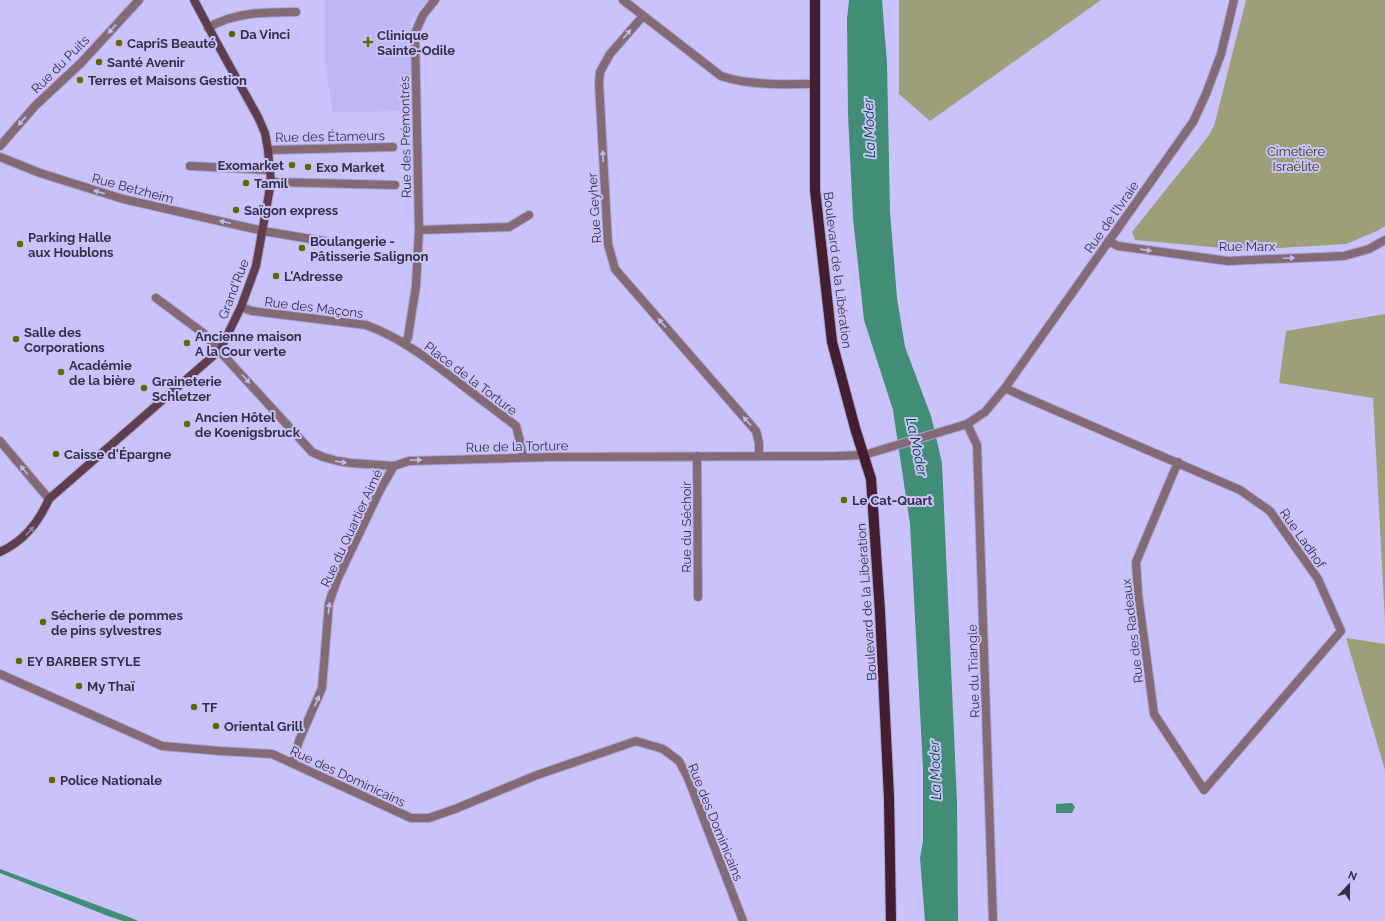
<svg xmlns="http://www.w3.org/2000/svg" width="1385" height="921" font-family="Raleway,sans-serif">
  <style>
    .built { fill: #bfb6f5 }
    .green { fill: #9c9f77 }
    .water { fill: #418d76 }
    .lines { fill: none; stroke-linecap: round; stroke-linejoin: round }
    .street-casing { stroke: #a9a2d3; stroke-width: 10 }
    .secondary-casing { stroke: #a9a2d3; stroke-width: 10 }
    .primary-casing { stroke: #a9a2d3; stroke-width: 12 }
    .street { stroke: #836a75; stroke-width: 8 }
    .secondary { stroke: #5f3d4c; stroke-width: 8 }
    .primary { stroke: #451d31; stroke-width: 10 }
    .oneway { fill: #c3b9ee }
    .oneway2 { fill: #9480a4 }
    .poi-dot { fill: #646601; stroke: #cac2fb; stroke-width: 1.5 }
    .labels { text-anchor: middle; stroke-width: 4; stroke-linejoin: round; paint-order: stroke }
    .poi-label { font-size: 13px; font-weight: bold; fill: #332f46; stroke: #cac2fb; text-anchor: start }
    .street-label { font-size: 13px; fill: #332f46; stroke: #cac2fb }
    .park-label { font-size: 13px; fill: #3a3b09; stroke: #cac2fb }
    .water-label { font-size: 14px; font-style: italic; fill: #004434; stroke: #cac2fb }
  </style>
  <rect width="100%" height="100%" fill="#cac2fb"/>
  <path class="built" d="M325 0H427L411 21V111L333 112 325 63Z"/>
  <path class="green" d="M899 0H1101L930 121 899 94Z
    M1246 0H1385V226L1377 231 1346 244 1244 250 1135 240 1132 232 1207 138 1214 126Z
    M1385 314V621L1373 398 1279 383 1286 331Z
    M1347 638 1385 644V770L1346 638Z"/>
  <path class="water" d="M849 0H882L887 63 890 212 897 298 905 347 931 416 942 463 957 802 958 921H925L920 858 923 841V768L910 524 893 410 864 320 853 218 848 114 847 19Z
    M1072 803 1075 807 1072 813H1056V804Z
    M0 869 129 917 138 921H123L108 916 0 873Z"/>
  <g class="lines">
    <g class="street-casing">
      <path id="street" d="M623 0 721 76C751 86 783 84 814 84
        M643 16 610 54 600 72 599 83 608 244 615 269 756 431 759 443V456
        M208 28C233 12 267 12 296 12
        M0 146 35 106 81 63 139 0
        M268 150 393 147
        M0 157 40 173 123 199 263 231 329 242 353 243
        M190 166 270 170
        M271 182 395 185
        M419 230 509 227 529 215
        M1108 241 1118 246 1228 261 1344 256 1369 249 1385 240
        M156 298 203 333 312 452 323 457 338 461 351 463 394 466 409 461 550 457 837 456 864 455 967 424 985 412 1005 388 1193 122 1206 94 1221 54 1234 0
        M241 307 252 311 366 325C402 338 432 362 462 385 480 399 498 412 516 426L520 441 523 458
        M405 344 408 337 416 286 419 230 415 33 423 15 435 0
        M1005 388 1020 395 1240 490 1270 511 1318 579 1341 631 1204 790 1154 714 1138 594 1136 562 1178 462
        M967 424 977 445 993 921
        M0 441 49 499
        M697 456 698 597
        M0 674 162 746 220 751 272 754 411 818H429L455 809 537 775 636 741 663 749 679 761 688 778 743 921
        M292 763 299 741 322 688 329 603 337 580 380 490 394 466"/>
    </g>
    <g class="secondary-casing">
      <path id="secondary" d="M0 552C24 541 38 523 49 499L220 350 241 307 256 266 271 182 268 150 265 133 258 117 218 45 194 0"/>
    </g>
    <g class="primary-casing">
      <path id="primary" d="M815 0V190L832 342 855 428 871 479 880 612 889 798 891 921"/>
    </g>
    <use href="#street" class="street"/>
    <use href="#secondary" class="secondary"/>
    <use href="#primary" class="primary"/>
  </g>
  <defs><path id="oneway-solid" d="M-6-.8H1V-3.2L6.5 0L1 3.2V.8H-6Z"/></defs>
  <g class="oneway">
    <use href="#oneway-solid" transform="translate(112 29) rotate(133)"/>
    <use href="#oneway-solid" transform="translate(627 34) rotate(-49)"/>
    <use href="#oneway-solid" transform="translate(22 121) rotate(131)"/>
    <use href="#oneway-solid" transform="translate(603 156) rotate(-93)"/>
    <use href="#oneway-solid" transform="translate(99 192) rotate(-163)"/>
    <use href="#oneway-solid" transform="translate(225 222) rotate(-168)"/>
    <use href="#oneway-solid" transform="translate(1146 250) rotate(8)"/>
    <use href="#oneway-solid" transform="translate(1289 258) rotate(-3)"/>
    <use href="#oneway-solid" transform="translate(662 323) rotate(-131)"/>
    <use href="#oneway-solid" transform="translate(246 379) rotate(48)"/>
    <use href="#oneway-solid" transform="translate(747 421) rotate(-131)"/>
    <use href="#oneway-solid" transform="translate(416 460) rotate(-3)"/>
    <use href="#oneway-solid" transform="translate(341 462) rotate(8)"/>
    <use href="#oneway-solid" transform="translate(24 470) rotate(-130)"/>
    <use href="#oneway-solid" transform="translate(329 608) rotate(-83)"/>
    <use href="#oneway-solid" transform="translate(317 701) rotate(-67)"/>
  </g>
  <use class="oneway2" href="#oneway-solid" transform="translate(30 531) rotate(-47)"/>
  <g class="poi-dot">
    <circle cx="232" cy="34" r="4"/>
    <path d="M366 36h4v4h4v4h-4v4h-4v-4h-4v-4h4z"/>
    <circle cx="119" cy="43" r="4"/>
    <circle cx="99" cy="62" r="4"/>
    <circle cx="80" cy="80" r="4"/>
    <circle cx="292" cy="165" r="4"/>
    <circle cx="308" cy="167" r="4"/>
    <circle cx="246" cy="183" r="4"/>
    <circle cx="236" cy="210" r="4"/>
    <circle cx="20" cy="244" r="4"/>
    <circle cx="302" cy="248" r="4"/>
    <circle cx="276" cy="276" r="4"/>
    <circle cx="16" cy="339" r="4"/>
    <circle cx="187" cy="343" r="4"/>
    <circle cx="61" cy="372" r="4"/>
    <circle cx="144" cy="388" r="4"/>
    <circle cx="187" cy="424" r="4"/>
    <circle cx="56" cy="454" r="4"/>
    <circle cx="844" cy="500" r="4"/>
    <circle cx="43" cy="622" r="4"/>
    <circle cx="19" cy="661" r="4"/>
    <circle cx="79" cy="686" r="4"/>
    <circle cx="194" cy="707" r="4"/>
    <circle cx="216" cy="726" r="4"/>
    <circle cx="52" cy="780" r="4"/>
  </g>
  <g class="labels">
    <g class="poi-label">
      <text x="240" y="39">Da Vinci</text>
      <text x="377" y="40">Clinique<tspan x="377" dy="15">Sainte-Odile</tspan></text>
      <text x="127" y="48">CapriS Beauté</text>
      <text x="107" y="67">Santé Avenir</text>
      <text x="88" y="85">Terres et Maisons Gestion</text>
      <text x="284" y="170" text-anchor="end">Exomarket</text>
      <text x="316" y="172">Exo Market</text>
      <text x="254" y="188">Tamil</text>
      <text x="244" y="215">Saïgon express</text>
      <text x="28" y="242">Parking Halle<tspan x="28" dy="15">aux Houblons</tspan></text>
      <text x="310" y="246">Boulangerie -<tspan x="310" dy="15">Pâtisserie Salignon</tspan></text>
      <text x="284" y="281">L'Adresse</text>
      <text x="24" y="337">Salle des<tspan x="24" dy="15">Corporations</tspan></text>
      <text x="195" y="341">Ancienne maison<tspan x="195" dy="15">A la Cour verte</tspan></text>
      <text x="69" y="370">Académie<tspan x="69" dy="15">de la bière</tspan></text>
      <text x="152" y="386">Graineterie<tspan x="152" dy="15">Schletzer</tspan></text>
      <text x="195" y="422">Ancien Hôtel<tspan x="195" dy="15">de Koenigsbruck</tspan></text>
      <text x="64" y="459">Caisse d'Épargne</text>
      <text x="852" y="505">Le Cat-Quart</text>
      <text x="51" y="620">Sécherie de pommes<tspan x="51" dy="15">de pins sylvestres</tspan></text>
      <text x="27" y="666">EY BARBER STYLE</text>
      <text x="87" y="691">My Thaï</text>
      <text x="202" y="712">TF</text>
      <text x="224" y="731">Oriental Grill</text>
      <text x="60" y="785">Police Nationale</text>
    </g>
    <g class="street-label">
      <text transform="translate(60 64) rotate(-45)" y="5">Rue du Puits</text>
      <text transform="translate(330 136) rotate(-1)" y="5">Rue des Étameurs</text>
      <text transform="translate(405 137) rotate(-91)" y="5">Rue des Prémontrés</text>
      <text transform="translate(133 188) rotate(15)" y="5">Rue Betzheim</text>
      <text transform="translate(594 208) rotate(-94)" y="5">Rue Geyher</text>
      <text transform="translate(1111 217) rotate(-55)" y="5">Rue de l'Ivraie</text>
      <text x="1247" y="251">Rue Marx</text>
      <text transform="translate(838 270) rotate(83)" y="5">Boulevard de la Libération</text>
      <text transform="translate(233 289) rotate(-69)" y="5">Grand'Rue</text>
      <text transform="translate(314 307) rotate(7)" y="5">Rue des Maçons</text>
      <text transform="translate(471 378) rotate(37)" y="5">Place de la Torture</text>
      <text transform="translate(517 446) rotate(-1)" y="5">Rue de la Torture</text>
      <text transform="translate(686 527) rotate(-90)" y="5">Rue du Séchoir</text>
      <text transform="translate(351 528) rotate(-65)" y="5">Rue du Quartier Aimé</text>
      <text transform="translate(1303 538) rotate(55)" y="5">Rue Ladhof</text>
      <text transform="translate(866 602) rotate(-94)" y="5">Boulevard de la Libération</text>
      <text transform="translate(1132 631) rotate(-97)" y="5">Rue des Radeaux</text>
      <text transform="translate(973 671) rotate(-92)" y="5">Rue du Triangle</text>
      <text transform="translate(348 776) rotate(25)" y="5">Rue des Dominicains</text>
      <text transform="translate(716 822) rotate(68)" y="5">Rue des Dominicains</text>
    </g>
    <g class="park-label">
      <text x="1296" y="156">Cimetière<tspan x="1296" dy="15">Israëlite</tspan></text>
    </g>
    <g class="water-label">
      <text transform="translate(869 128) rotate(-92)" y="5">La Moder</text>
      <text transform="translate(917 447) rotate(78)" y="5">La Moder</text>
      <text transform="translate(935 770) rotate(-92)" y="5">La Moder</text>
    </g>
  </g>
  <g transform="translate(1349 885) rotate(22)" stroke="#cac2fb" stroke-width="3" paint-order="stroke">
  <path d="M0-3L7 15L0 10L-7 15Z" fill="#332f46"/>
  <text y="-6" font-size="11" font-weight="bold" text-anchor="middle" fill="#332f46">N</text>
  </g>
</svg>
